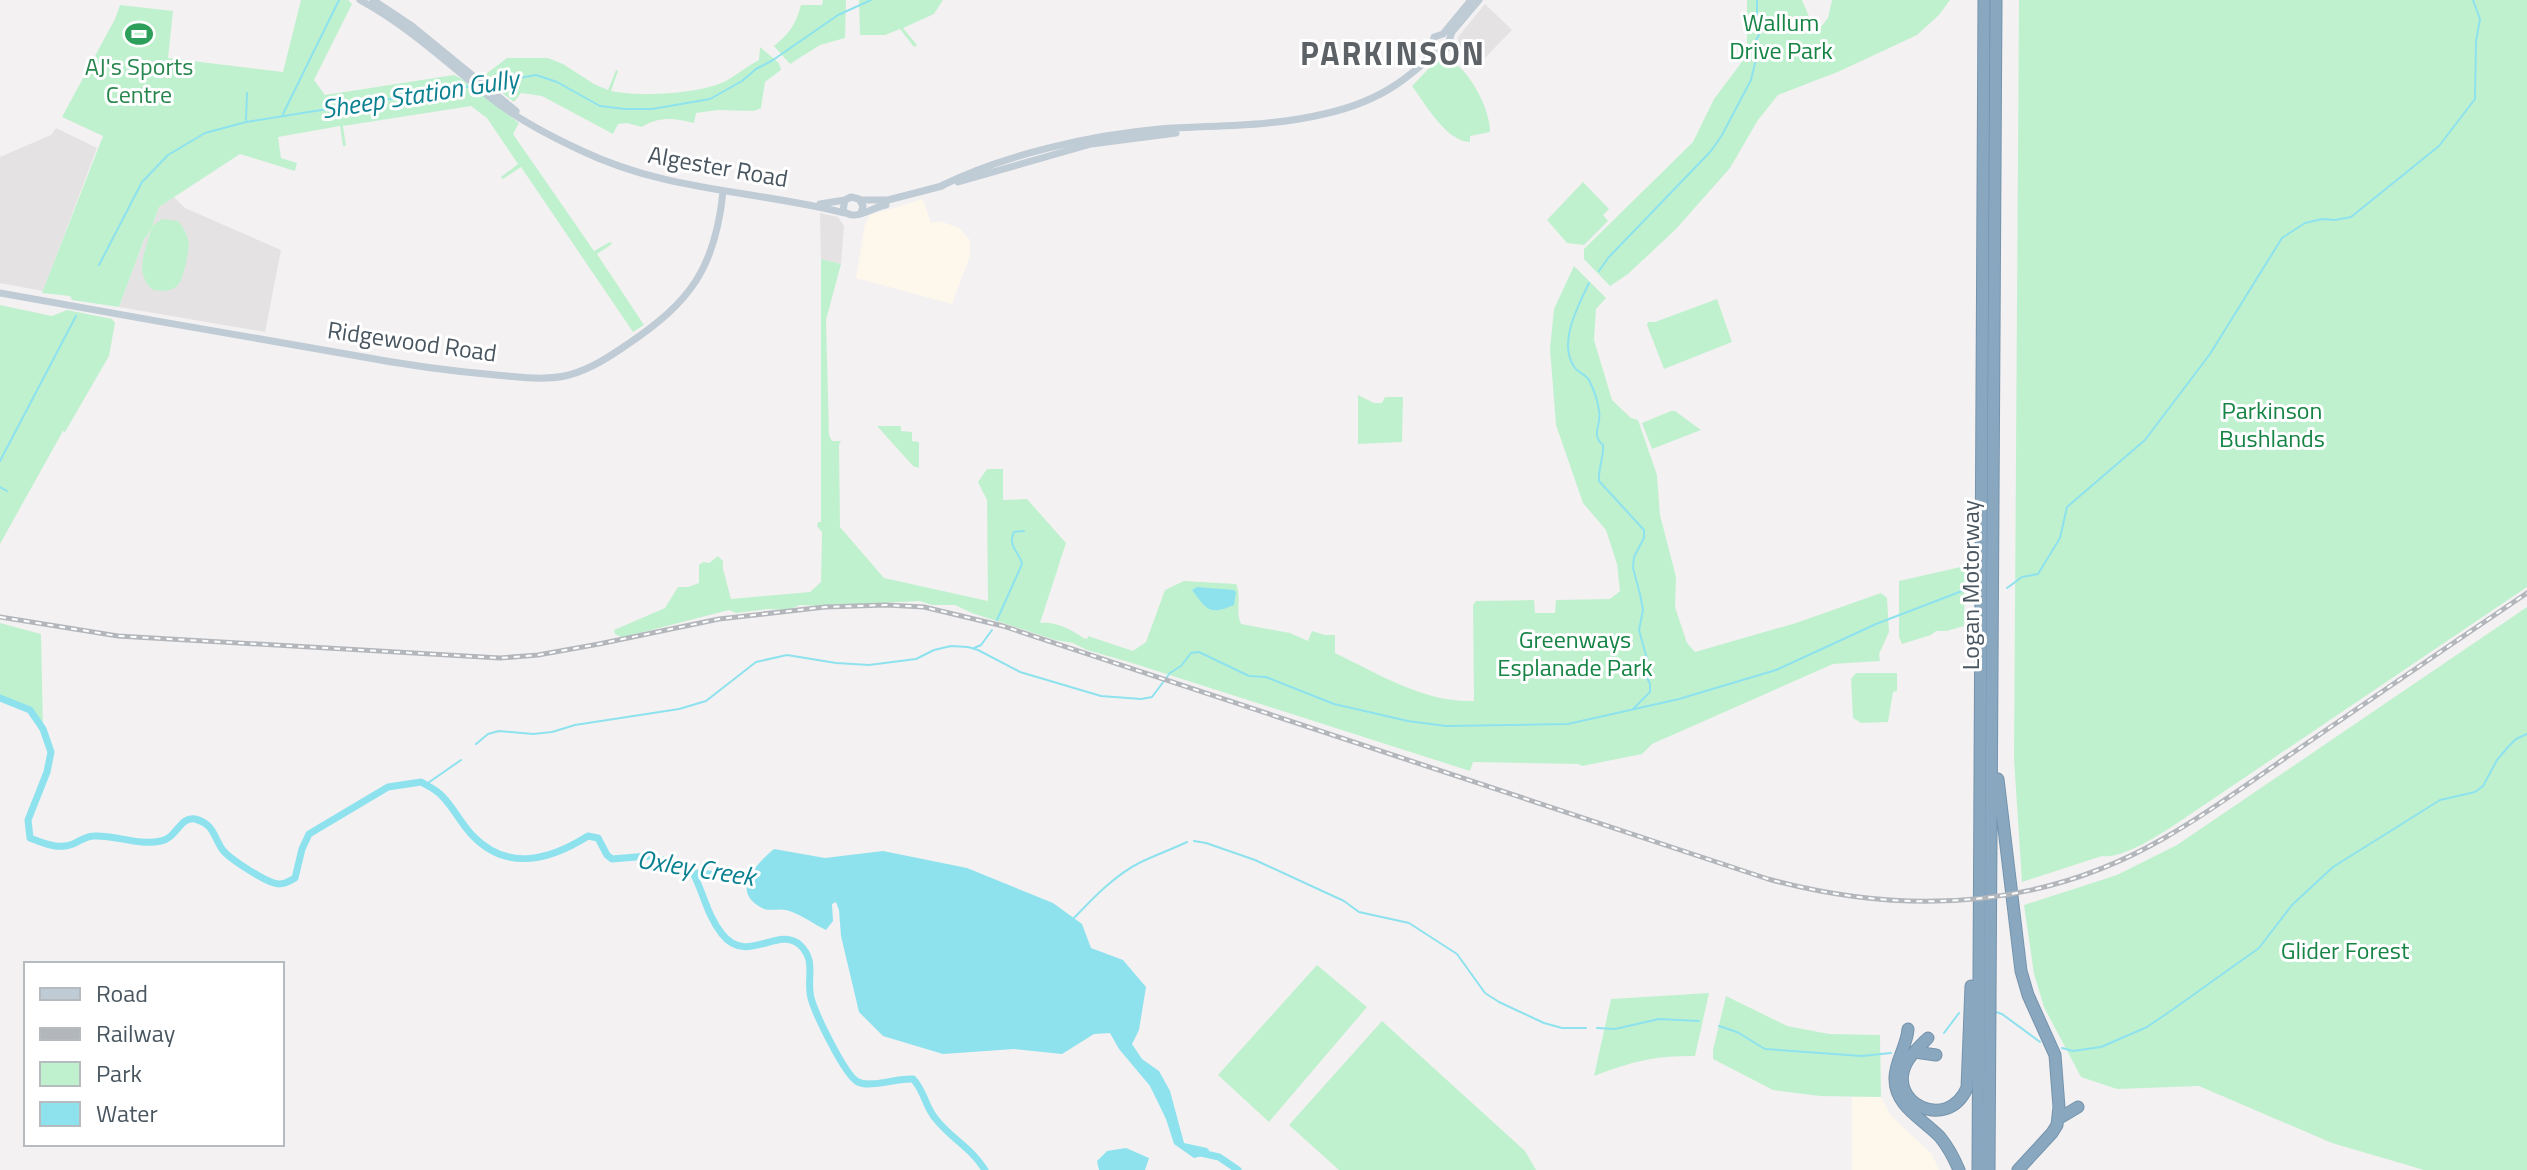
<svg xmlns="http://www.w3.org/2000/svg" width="2527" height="1170" font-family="'Titillium Web',sans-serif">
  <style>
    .commercial { fill: #fdf7ec }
    .education { fill: #e5e2e4 }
    .green { fill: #c0f1cf }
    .water { fill: #8de2ee }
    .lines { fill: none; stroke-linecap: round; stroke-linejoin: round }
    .stream { stroke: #8de2ee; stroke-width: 2 }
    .river { stroke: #8de2ee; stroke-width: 7 }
    .motorway-casing { stroke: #7493ac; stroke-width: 13 }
    .secondary { stroke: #bfcbd5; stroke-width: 7 }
    .motorway { stroke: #89a8c0; stroke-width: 11 }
    .rail-casing { stroke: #b3b7bc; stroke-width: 5 }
    .rail { stroke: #fff; stroke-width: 2; stroke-dasharray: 6; stroke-linecap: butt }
    .labels { text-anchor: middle; stroke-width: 6; stroke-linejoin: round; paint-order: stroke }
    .park-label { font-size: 24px; fill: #168444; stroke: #fff }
    .leisure-label { font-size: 24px; fill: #27864d; stroke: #fff }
    .street-label { font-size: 24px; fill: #49565f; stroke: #fff }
    .water-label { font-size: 26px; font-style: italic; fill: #0b8091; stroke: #fff }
    .district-label { font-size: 32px; font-weight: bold; letter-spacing: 2px; fill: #5d6266; stroke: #fff }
  </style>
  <rect width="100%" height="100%" fill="#f4f1f2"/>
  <path class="commercial" d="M923 199 931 223 940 221 959 228 970 240V256L952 304 856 278 865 224 870 215Z
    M1852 1097H1881L1891 1116 1932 1154 1939 1170H1852Z"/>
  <path class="education" d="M1485 4 1512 30 1478 65 1459 45 1458 37Z
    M56 128 97 148 43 291 0 283V157L51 135Z
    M174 197 185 208 281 250 265 332 119 307 145 237H148L159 207Z
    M820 213 838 217 844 226 841 264 821 259Z"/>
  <path class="green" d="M301 0H348L352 4 314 80 325 95 454 75 462 79 519 123 513 134 594 251 610 242 612 244 597 254 644 325 633 332 521 167 503 179 501 177 518 164 487 118 471 106 343 126 346 146H343L340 126 278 137 281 158 297 163 295 171 240 154 159 207 152 226 162 219 178 221C183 227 188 235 189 244 189 251 183 282 177 286 171 292 161 291 153 290 132 272 147 248 152 227L147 237H145L119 307 72 300 70 296 42 293 103 136 62 117 115 19 120 5 173 11 168 58 283 72Z
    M823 0H846L845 38 820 45 790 64 774 46C789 34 796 24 801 5H822Z
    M859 0H943L934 14 903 28 917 45 914 47 900 29 885 35H860Z
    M1747 0H1802L1816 33 1828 18 1832 0H1950L1939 15 1917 35 1840 71 1778 95 1758 120 1730 168 1676 229 1628 274 1610 286 1584 259V249L1693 142 1714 99 1747 55Z
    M2019 0H2527V587L2170 828C2154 838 2121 859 2102 856L2022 882 2014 759Z
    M760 47 779 63 781 70 765 82 761 108 754 111 718 110 696 113 694 123C675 118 659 116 642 127L627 123 618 124 613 134 542 96 521 93 514 102 482 77 507 58H548L563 64 594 84 608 90 616 70 618 71 611 91C639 97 700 94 726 81 737 75 747 66 759 60Z
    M1443 58C1467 62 1491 110 1490 132L1470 136V142C1447 142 1425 104 1412 86L1435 62Z
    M1583 182 1609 209 1603 215 1608 221 1584 245 1567 243 1547 220Z
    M821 259 841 264 826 320 829 435 832 441H841L839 445 840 527 884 578 988 601 987 500 978 482 987 469H1003V500L1027 499 1066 543 1040 623C1056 621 1072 630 1085 639L1088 638V636L1133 651 1146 642 1165 590 1184 581 1236 584C1242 597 1235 611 1241 624L1290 633 1308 641 1312 631 1325 635H1335V653C1379 674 1425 703 1474 701L1473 605 1476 601 1534 600 1535 613H1555L1556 600 1610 599 1620 591 1617 564 1606 530 1583 503 1556 425 1550 349 1554 309 1574 266 1606 298 1596 309 1594 340 1612 400 1631 418 1638 420 1657 475 1660 515 1676 577 1675 607 1687 643 1695 652 1796 623 1881 593 1887 598 1889 632 1879 654 1880 661 1833 664 1652 744 1642 754 1582 766 1579 764 1473 762 1470 771 1132 663 1087 650 1073 643 1055 640 972 613 955 605H932L920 601 821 606 800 605 788 610 769 609 736 613 729 610 632 635 621 637 615 634 614 630 665 608 678 587H688L699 583V565L703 562 709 563 718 556 723 561V569L731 599 810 592 821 582 822 532 817 526 818 522H821Z
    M1717 299 1732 342 1664 369 1647 325 1648 322H1655Z
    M0 305 52 316 67 310 112 319 115 323 109 356 65 432 63 431 0 544Z
    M1358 395 1374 403H1382L1385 397H1403L1402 442 1358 444Z
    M1671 411H1675L1701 430 1652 449 1642 423Z
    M877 426H901V431L912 432V441L919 442V468L913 466Z
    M1965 566 1964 626 1947 631H1936L1931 635 1902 644 1899 637V581Z
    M2527 607V1170H2424L2332 1143 2199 1086 2117 1089 2081 1077 2044 1007 2034 974 2024 905 2117 875 2177 845Z
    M0 623 41 634 43 729 30 710 0 698Z
    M1856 673H1897V691L1893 692 1888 722 1861 723 1853 718 1851 679Z
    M1317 965 1367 1007 1269 1122 1218 1075Z
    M1709 993 1695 1056C1653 1056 1634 1061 1594 1076L1611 999Z
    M1726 996 1787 1026 1829 1034 1880 1035 1881 1097 1820 1096 1773 1090 1713 1059V1050Z
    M1382 1021 1525 1151 1536 1170H1339L1289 1125Z"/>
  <path class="water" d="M1197 587 1234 590 1236 592 1234 605C1209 616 1206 609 1192 590Z
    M774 849 825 858 883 851 967 868 1053 903 1082 924 1091 948 1123 960 1146 987 1139 1030 1132 1044 1142 1059 1159 1071 1170 1091 1184 1143 1207 1148 1209 1150 1207 1155 1194 1158 1174 1144 1166 1119 1150 1086 1119 1049 1110 1033 1094 1034 1062 1054 1014 1049 943 1054 883 1036 859 1012 841 936 839 910 836 902 832 904 833 921 826 930C813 924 801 914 786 910 778 908 769 912 762 908 729 891 757 863 774 849Z
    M1126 1148 1149 1158 1145 1170H1099L1097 1161 1107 1151Z"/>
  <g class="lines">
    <path class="stream" d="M486 84 536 75 557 82 600 106 625 109H652L710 99 742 81 756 69 773 60 838 15 871 0
      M283 114 339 0
      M246 120 247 93
      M99 265 142 182 168 155 205 133 246 122 472 86
      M1599 271 1608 258 1711 151 1722 135 1751 80 1756 59 1753 45 1759 35 1757 27V0
      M1589 283C1578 306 1557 344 1575 368 1579 373 1586 375 1589 380 1593 388 1598 402 1599 411 1602 425 1590 434 1603 445 1604 457 1598 468 1599 481L1644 530V538L1634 557 1633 568 1640 594 1643 610 1639 630 1647 659 1645 673 1650 684V692L1633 709
      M0 461 76 316
      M0 487 7 491
      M2007 588 2022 577 2038 574 2060 538 2067 507 2145 440 2210 354 2282 238 2305 223 2322 219 2335 220 2351 217 2439 146 2475 99 2476 41 2480 19 2473 0
      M997 620 1022 564C1020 552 1007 547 1014 532L1024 531
      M974 648 981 645 992 630
      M476 744 488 734 499 731 533 734 552 732 575 725 679 709 706 701 756 662 787 655 836 663 869 665 916 659 934 650 951 646 968 647 978 650 1020 672 1101 696 1141 699 1152 697 1170 673 1181 666 1191 653 1199 652 1249 676 1266 677 1334 704 1408 721 1446 726 1568 724 1679 699 1776 670 1876 624 1962 591
      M425 785 461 760
      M1194 841 1206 843 1255 860 1344 901 1359 912 1409 923 1457 954 1485 993 1499 1002 1544 1023 1562 1028H1586
      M1074 918C1094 897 1115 875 1141 862 1156 855 1172 849 1187 842
      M1996 1012 2002 1014 2040 1042
      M1719 1026 1737 1032 1765 1049 1862 1056 1891 1053
      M1597 1028 1615 1029 1659 1019 1699 1021
      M1944 1033 1959 1013
      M2062 1048 2073 1051 2101 1047 2147 1027 2172 1010 2259 948 2292 905 2333 867 2440 800 2475 792 2483 786 2497 760 2508 747 2516 739 2527 734"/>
    <path class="river" d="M0 698 30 710 43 729 51 752 47 772 28 820 30 838C45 844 62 851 77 842 84 839 87 836 94 836 116 835 139 846 161 841 177 838 180 816 195 819 214 824 213 836 222 849 228 858 268 884 279 884 285 884 290 881 295 878L302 849 309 834 388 787 421 782C428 786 437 790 442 796 454 808 461 824 473 836 508 872 550 860 588 836L598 838 607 855 612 859 648 856 684 866 693 873 755 877
      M693 873C704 894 707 915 722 934 747 966 778 925 800 945 817 961 806 979 811 998 815 1013 845 1076 858 1082 870 1088 898 1078 913 1079 924 1090 925 1106 935 1118 951 1139 970 1146 985 1170
      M1201 1153 1219 1157 1238 1170"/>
    <g class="motorway-casing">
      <path id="motorway" d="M1998 779 2021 971 2028 995 2055 1055 2059 1107 2057 1125 2052 1133 2018 1170
        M1908 1029C1907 1046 1895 1061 1895 1078 1894 1106 1923 1119 1940 1137 1948 1147 1954 1158 1959 1170
        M1928 1038C1921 1045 1912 1053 1907 1062 1885 1102 1947 1133 1967 1088L1971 986
        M1915 1052 1936 1055
        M2058 1119 2078 1107
        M1978 1170 1984 0
        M1989 1170 1996 0"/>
    </g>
    <path class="secondary" d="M360 0C408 26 448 64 491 98 517 119 550 136 580 150 667 192 754 190 845 213
      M373 0 412 26 516 111
      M1426 60 1433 47 1434 37 1443 34 1471 0
      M958 182 1091 144 1176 133
      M941 186C1003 155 1091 135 1160 129 1215 125 1270 127 1324 114 1351 108 1375 99 1397 84 1415 72 1428 57 1446 49L1452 32 1479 0
      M861 200H888L942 186
      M820 204 845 200
      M861 213 863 206 859 199 851 197 845 200 843 210C854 223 872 207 886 205
      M0 293C117 314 235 335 352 355 400 364 448 371 496 375 521 377 545 381 569 375 591 369 609 357 628 344 690 302 715 269 723 192"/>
    <use href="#motorway" class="motorway"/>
    <g class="rail-casing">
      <path id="rail" d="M0 617 118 636 500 658 538 655 599 644 719 619 825 607 886 605 924 607 1003 626 1768 879C1905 916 2041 910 2166 837 2212 811 2254 779 2297 750 2374 697 2450 645 2527 593"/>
    </g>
    <use href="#rail" class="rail"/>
  </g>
  <defs>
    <g id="stadium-bare" transform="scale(2.16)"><path d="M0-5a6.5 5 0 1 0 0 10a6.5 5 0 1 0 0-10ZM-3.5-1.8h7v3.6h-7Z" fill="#2e9e5b" stroke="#fff" stroke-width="2.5" paint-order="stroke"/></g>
  </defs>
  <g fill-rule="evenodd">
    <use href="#stadium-bare" x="139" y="34"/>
  </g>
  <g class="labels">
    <g class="park-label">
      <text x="1781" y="31">Wallum<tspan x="1781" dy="28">Drive Park</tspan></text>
      <text x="2272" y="419">Parkinson<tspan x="2272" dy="28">Bushlands</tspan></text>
      <text x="1575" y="648">Greenways<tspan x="1575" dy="28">Esplanade Park</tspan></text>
      <text x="2345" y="959">Glider Forest</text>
    </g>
    <g class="leisure-label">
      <text x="139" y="75">AJ's Sports<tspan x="139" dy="28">Centre</tspan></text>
    </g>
    <g class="street-label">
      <text transform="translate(718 167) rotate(10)" y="8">Algester Road</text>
      <text transform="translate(412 342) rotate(8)" y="8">Ridgewood Road</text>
      <text transform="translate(1971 585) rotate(-90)" y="8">Logan Motorway</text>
    </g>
    <g class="water-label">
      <text transform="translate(420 94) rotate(-9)" y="9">Sheep Station Gully</text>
      <text transform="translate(696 868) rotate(9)" y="9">Oxley Creek</text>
    </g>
    <g class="district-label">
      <text x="1393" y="65">PARKINSON</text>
    </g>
  </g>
  <rect x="24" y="962" width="260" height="184" fill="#ffffff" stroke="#b6bbbf" stroke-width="2"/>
  <rect x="40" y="988" width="40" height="12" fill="#bfcbd5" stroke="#b6bbbf" stroke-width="2"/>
  <text x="96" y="1002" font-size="24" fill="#49565f">Road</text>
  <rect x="40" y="1028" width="40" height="12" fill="#b3b7bc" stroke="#b6bbbf" stroke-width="2"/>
  <text x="96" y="1042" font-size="24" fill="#49565f">Railway</text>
  <rect x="40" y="1062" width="40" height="24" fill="#c0f1cf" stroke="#b6bbbf" stroke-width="2"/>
  <text x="96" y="1082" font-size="24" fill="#49565f">Park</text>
  <rect x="40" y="1102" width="40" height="24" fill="#8de2ee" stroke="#b6bbbf" stroke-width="2"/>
  <text x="96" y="1122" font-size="24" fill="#49565f">Water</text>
</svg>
